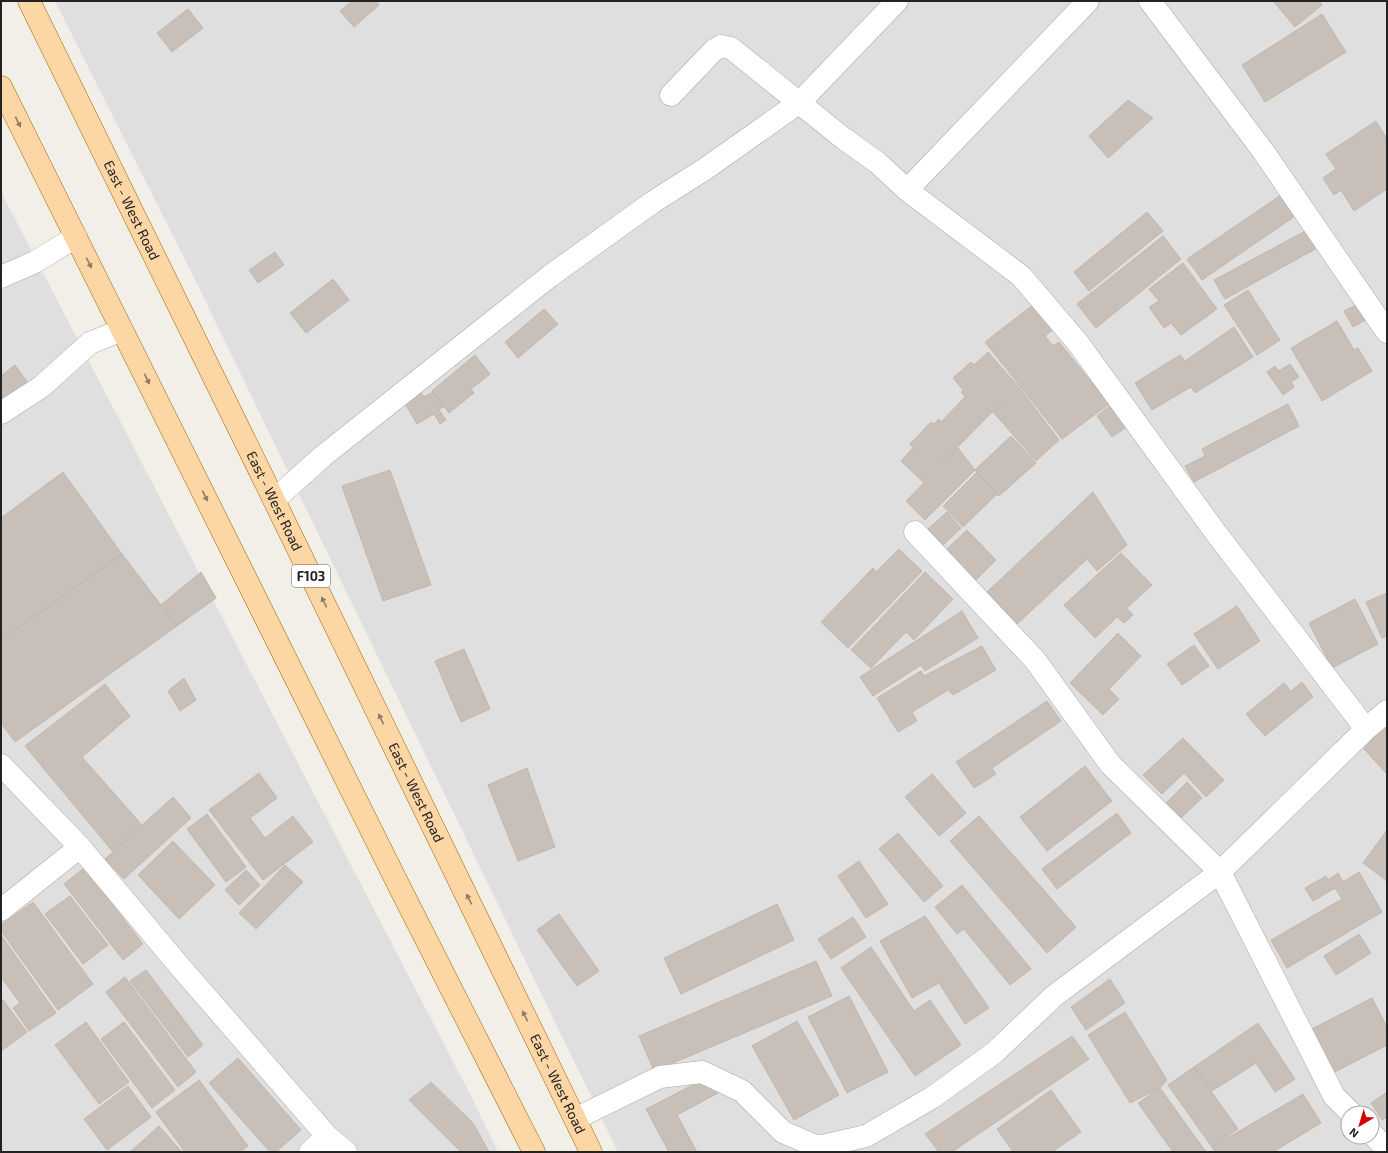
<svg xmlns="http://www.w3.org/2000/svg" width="1388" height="1153" font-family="'Exo 2',sans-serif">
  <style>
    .residential { fill: #e0dfdf; fill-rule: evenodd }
    .building { fill: #c7bfb8; stroke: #c4b6ab }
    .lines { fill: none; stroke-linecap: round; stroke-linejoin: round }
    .minor-casing { stroke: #a9a9a9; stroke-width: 23 }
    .major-casing { stroke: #a06b00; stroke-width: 23 }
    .minor { stroke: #fff; stroke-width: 22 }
    .major { stroke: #fcd6a4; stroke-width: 22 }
    .oneway { fill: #8f7c63 }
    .labels { text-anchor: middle; stroke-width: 4; stroke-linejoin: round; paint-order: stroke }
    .shield { fill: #fff; stroke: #646464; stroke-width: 1 }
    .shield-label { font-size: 13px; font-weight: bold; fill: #222 }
    .street-label { font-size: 14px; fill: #222; stroke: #fff }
  </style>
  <rect width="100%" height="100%" fill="#f2efe9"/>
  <path class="residential" d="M55 1H1387V1152H618L199 288ZM1348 1113H1372V1137H1348Z
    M1 192 470 1094 498 1152H1Z"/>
  <path class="building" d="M352 1H376L379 5 354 27 340 11Z
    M1273 1H1319L1322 5 1295 27Z
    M188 9 203 28 172 52 157 33Z
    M1322 14 1346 52 1265 102 1242 65Z
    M1128 100 1153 118 1108 158 1089 136Z
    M1376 121 1387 139V189L1354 211 1341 190 1334 195 1323 178 1336 169 1326 154Z
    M1281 195 1295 216 1202 280 1187 259Z
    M1147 212 1163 231 1089 291 1074 272Z
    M1309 229 1319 247 1225 299 1214 280Z
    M1163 236 1181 259 1096 328 1077 304Z
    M275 252 284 265 258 283 249 270Z
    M1183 263 1217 309 1181 335 1171 323 1164 328 1149 307 1159 301 1149 289Z
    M333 279 349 300 306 333 290 313Z
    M1248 290 1280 340 1257 355 1224 305Z
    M1360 303 1369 318 1353 327 1344 311Z
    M1034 304 1054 329 1045 336 1053 346 1059 342 1109 404 1062 439 985 342Z
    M544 309 558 324 518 358 505 342Z
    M1337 321 1354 350 1358 348 1372 371 1322 401 1291 348Z
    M1234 327 1253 357 1195 393 1191 387 1152 410 1135 383 1180 355 1185 361Z
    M988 352 1018 386 923 482 901 461 913 448 910 444 931 422 934 424 939 419 941 422 965 397 961 392 963 390 953 378 971 362 974 365Z
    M475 355 490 374 471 389 474 393 449 413 432 391Z
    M1290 364 1299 377 1291 382 1294 387 1283 395 1267 372 1275 366 1279 371Z
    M15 365 28 383 1 403V376Z
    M1019 387 1059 440 1036 461 993 412Z
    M421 392 424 397 433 392 444 406 439 410 446 420 440 424 434 414 417 424 404 402Z
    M1112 404 1128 426 1112 437 1097 416Z
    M1288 404 1299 426 1194 482 1185 466 1205 456 1202 449Z
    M1011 436 1036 463 999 496 975 470Z
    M958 448 975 470 925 520 906 501Z
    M390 470 431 585 383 601 342 486Z
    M63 472 122 554 1 640V518Z
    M977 472 997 494 963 527 943 506Z
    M1093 492 1127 545 1097 571 1087 559 1015 626 985 594Z
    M947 512 961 528 943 545 928 529Z
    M967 530 996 560 976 580 946 550Z
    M899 549 922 571 848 648 821 622 873 568 876 572Z
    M1121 553 1152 585 1127 608 1133 615 1124 623 1117 617 1095 638 1064 605Z
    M122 554 177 626 15 742 1 723V640Z
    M201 572 216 598 177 626 161 605Z
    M925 572 953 599 914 640 906 632 871 668 851 650Z
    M1387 593V636L1382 638 1366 602Z
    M1355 599 1378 644 1332 668 1309 623Z
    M1237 606 1260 641 1218 669 1194 634Z
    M962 611 978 638 925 671 921 665 873 696 860 677Z
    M1118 633 1141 656 1109 689 1119 699 1103 715 1070 683Z
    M1194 645 1209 666 1182 685 1167 664Z
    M982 646 996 670 953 695 948 690 912 712 917 721 898 732 877 698 921 671 924 676Z
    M464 649 490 709 461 722 435 661Z
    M184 678 196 700 180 711 168 691Z
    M1302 682 1313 697 1265 736 1246 714 1284 683 1291 691Z
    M105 684 130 716 82 757 142 825 113 852 25 746Z
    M1047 701 1061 721 992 768 996 774 974 788 956 762Z
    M1387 721V774L1364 749Z
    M1183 738 1224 780 1206 797 1184 773 1162 794 1143 775Z
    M1085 766 1112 801 1047 851 1020 817Z
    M527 768 555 847 518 861 488 785Z
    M259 773 277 798 250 818 265 838 293 816 313 842 263 880 209 810Z
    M932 774 966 813 939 836 905 797Z
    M1187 782 1202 798 1181 818 1166 803Z
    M173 797 191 818 124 879 105 859Z
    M1117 813 1131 833 1057 889 1042 869Z
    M207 814 246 867 226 882 187 829Z
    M979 816 1076 927 1047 953 950 841Z
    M1387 830V881L1363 863Z
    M898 833 943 886 924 902 879 849Z
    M173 841 215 885 179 919 138 875Z
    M859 861 888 904 866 918 838 876Z
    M285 865 303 882 256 929 239 913Z
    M84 868 143 944 123 960 64 884Z
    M246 870 260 885 239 905 225 890Z
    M1359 872 1382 912 1287 968 1271 940 1342 899 1335 888 1313 901 1305 888 1326 876 1328 880 1338 873 1343 882Z
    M962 885 1031 969 1010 985 964 929 957 934 935 907Z
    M70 896 108 945 83 964 45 914Z
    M33 902 93 984 58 1010 1 931V925Z
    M777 904 794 940 681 994 664 958Z
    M559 914 599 971 577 986 537 930Z
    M925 916 989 1008 965 1024 939 983 912 998 880 941Z
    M853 917 866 937 831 959 818 939Z
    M1359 934 1371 953 1336 975 1324 956Z
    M1 935 56 1013 29 1031 13 1008 20 1003 1 977Z
    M871 947 914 1011 930 1000 961 1045 915 1076 841 968Z
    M816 961 832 996 654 1071 639 1036Z
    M146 970 203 1045 188 1057 130 981Z
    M125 977 196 1072 178 1087 106 992Z
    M1110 979 1125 1003 1086 1030 1071 1007Z
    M849 996 888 1072 847 1093 808 1017Z
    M1372 998 1387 1027V1045L1329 1075 1306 1032Z
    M3 1000 27 1032 1 1051V1001Z
    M1125 1012 1167 1080 1160 1088 1130 1103 1088 1035Z
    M797 1021 839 1095 794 1120 752 1046Z
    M86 1022 129 1082 99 1104 55 1045Z
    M124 1022 175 1090 152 1108 101 1039Z
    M1258 1023 1295 1079 1275 1092 1256 1063 1212 1091 1194 1067Z
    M1072 1036 1089 1059 952 1152H939L925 1134Z
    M238 1058 301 1130 276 1152H270L209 1083Z
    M1194 1067 1238 1129 1212 1147 1168 1085Z
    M710 1076 720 1092 677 1115 697 1152H669L646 1109Z
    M199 1080 248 1146 240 1152H185L156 1112Z
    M431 1082 473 1123 489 1152H461L409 1100Z
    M128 1086 151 1117 107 1150 84 1119Z
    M1160 1088 1206 1152H1173L1138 1103Z
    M1051 1090 1081 1132 1052 1152H1013L997 1129Z
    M1387 1092V1117L1382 1120 1371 1103Z
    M1303 1094 1321 1123 1273 1152H1215L1212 1147Z
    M159 1126 182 1152H130Z"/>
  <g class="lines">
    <g class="minor-casing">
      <path id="minor" d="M1150 1 1263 151 1387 332
        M671 95 714 50 721 46 731 48 843 138 878 163 907 190 1021 276 1078 343 1216 533 1366 729
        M907 190 1088 1
        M1 277 35 262 76 237
        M1 413 41 387 90 343 122 330
        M274 500 323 456 550 276 653 202 705 169 800 102 897 1
        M915 532 1035 660 1110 764 1220 872 1334 1096 1351 1113
        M1 765 80 847 176 962 327 1136 346 1152
        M1 910 80 847
        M575 1119 660 1077 702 1072 742 1091 783 1132 818 1147 866 1136 933 1097 994 1053 1054 996 1220 872 1366 729 1387 711
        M1372 1134 1385 1147 1387 1151
        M310 1152 327 1136"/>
    </g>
    <g class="major-casing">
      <g id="major">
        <path id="s1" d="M29 1 274 500 591 1152"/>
        <path d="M1 87 401 890 534 1152"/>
      </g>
    </g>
    <use href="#minor" class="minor"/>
    <use href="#major" class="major"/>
  </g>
  <defs><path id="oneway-solid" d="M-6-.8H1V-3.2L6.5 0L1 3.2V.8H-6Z"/></defs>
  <g class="oneway">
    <use href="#oneway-solid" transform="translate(18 122) rotate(64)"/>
    <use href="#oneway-solid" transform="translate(89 263) rotate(63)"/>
    <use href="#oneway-solid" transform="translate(147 379) rotate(64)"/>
    <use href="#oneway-solid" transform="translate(205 496) rotate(64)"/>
    <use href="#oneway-solid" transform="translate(324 602) rotate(-116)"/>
    <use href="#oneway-solid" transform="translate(381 719) rotate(-116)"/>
    <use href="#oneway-solid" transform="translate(469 899) rotate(-116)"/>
    <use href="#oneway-solid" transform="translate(525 1016) rotate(-116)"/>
  </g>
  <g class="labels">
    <rect class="shield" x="292" y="565" width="38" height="22" rx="3"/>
    <g class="shield-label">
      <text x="311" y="581">F103</text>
    </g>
    <g class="street-label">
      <text dy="5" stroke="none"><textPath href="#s1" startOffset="233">East - West Road</textPath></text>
      <text dy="5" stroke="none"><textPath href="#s1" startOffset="557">East - West Road</textPath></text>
      <text dy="5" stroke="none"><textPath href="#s1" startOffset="881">East - West Road</textPath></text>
      <text dy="5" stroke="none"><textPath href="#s1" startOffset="1205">East - West Road</textPath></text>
    </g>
  </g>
  <rect width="1388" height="1153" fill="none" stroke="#222222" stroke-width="4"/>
  <g transform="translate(1360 1125) rotate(218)"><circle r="19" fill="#ffffff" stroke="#a7a7a7"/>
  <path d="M0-3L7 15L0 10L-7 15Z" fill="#d40000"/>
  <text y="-6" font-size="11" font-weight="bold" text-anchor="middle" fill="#222222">N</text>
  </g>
</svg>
